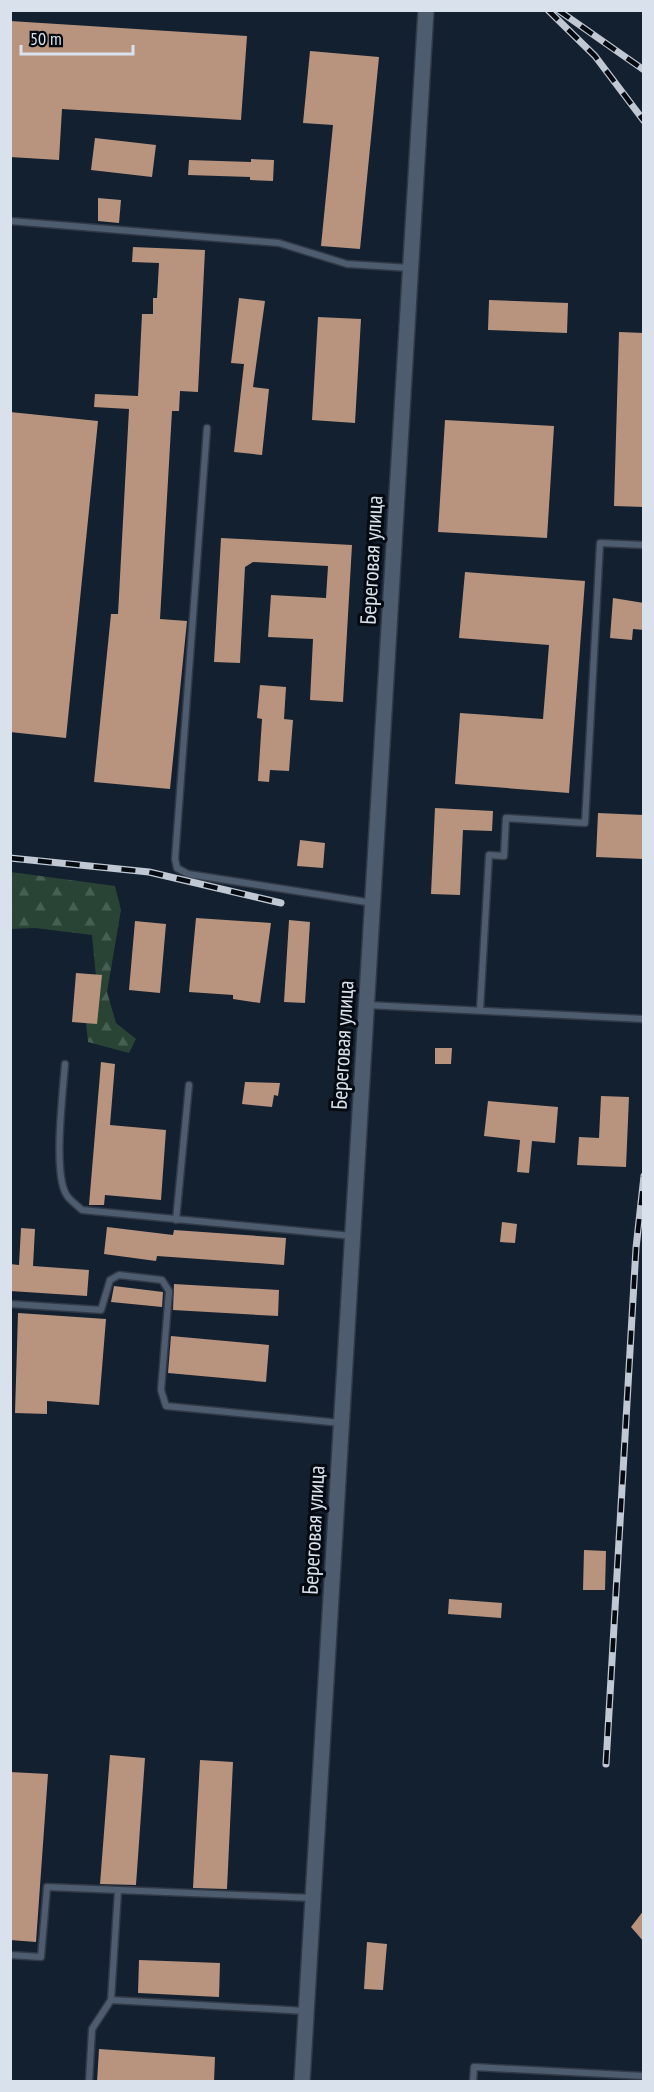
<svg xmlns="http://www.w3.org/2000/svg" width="654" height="2092" font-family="'PT Sans Narrow',sans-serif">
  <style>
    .forest { fill: url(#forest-firs) }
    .building { fill: #b8947f }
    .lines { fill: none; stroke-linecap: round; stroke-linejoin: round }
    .service-casing { stroke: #313946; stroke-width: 9 }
    .tertiary-casing { stroke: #313946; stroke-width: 18 }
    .service { stroke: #4d5c6e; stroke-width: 6 }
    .tertiary { stroke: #4d5c6e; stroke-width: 15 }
    .rail-casing { stroke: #bfc8d3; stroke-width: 7 }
    .rail { stroke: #050910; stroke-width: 4.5; stroke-dasharray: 14; stroke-linecap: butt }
    .labels { text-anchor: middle; stroke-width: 6; stroke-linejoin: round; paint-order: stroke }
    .street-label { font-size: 22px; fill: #d9e2ec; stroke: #050910 }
  </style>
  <defs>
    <pattern id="forest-firs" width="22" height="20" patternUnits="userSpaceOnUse" patternTransform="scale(1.5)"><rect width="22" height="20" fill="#294435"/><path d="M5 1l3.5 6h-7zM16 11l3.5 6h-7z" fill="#475f52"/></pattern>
  </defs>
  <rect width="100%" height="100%" fill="#13202f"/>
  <path class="forest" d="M11 872 115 886 121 910 107 992 116 1023 136 1039 129 1053 88 1042 86 1023 97 987 92 935 35 928 11 929Z"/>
  <path class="building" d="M10 21 247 36 241 120 62 109 59 160 10 157Z
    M310 51 379 57 360 249 321 246 333 125 303 123Z
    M95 138 156 145 152 177 91 170Z
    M251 159 274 160 273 181 250 180V177L188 175 189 160 251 162Z
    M98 198 121 200 119 223 98 221Z
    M133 247 205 250 198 392 180 391 179 411H172L160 619 187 621 170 789 94 782 111 614H118L129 409 94 407 95 394 138 396 142 314H153V298H157L159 263 132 262Z
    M239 298 265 301 253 387 269 389 262 455 234 452 244 364 231 363Z
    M489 300 568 303 567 333 488 330Z
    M318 317 361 319 355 423 312 420Z
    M619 332 644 333V507L614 506Z
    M10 412 98 421 66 738 10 732Z
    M445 420 554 426 547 538 438 532Z
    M221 538 352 545 343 702 310 700 313 639 268 637 271 595 326 598 328 566 253 562 245 567 240 663 214 662Z
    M465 572 585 581 569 793 455 784 460 713 543 719 549 645 459 638Z
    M613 598 644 603V630L633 629 632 640 610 638Z
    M260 685 286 687 284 719 293 720 289 771 270 770 269 782 258 781 262 719 257 718Z
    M435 808 493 811 492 831 463 830 460 895 431 894Z
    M598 813 644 815V859L596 857Z
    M300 840 325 843 323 868 297 866Z
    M196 918 271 923 260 1003 233 999V995L189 992Z
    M289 920 310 922 305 1003 284 1002Z
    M135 921 166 924 160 993 129 990Z
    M76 973 102 975 97 1024 72 1022Z
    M435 1048H452L451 1064H435Z
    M101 1062 115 1064 110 1125 166 1130 161 1200 105 1195 104 1205H89Z
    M245 1082 280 1083 278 1096 274 1095 272 1107 242 1104Z
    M601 1096 629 1097 626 1167 577 1165 579 1137 599 1138Z
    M488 1101 558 1107 555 1143 532 1141 529 1173 517 1172 520 1140 484 1136Z
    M502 1222 517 1224 515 1243 500 1242Z
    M107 1227 173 1235 174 1230 286 1238 284 1265 157 1256 156 1261 104 1254Z
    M21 1228 35 1229 33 1266 89 1270 87 1296 10 1291V1264L19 1265Z
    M174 1284 279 1290 278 1316 173 1310Z
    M114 1286 163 1292 162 1307 111 1302Z
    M18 1313 106 1319 99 1405 47 1401V1414L15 1413Z
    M171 1336 269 1345 266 1382 168 1373Z
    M584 1550 606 1551 605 1590H583Z
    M449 1599 502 1603 501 1618 448 1614Z
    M110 1755 145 1758 136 1885 100 1884Z
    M200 1760 233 1762 227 1889 193 1888Z
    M10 1772 48 1774 36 1942 10 1940Z
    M644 1910V1942L631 1927Z
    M367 1942 387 1944 383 1990 364 1989Z
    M139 1960 220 1963 219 1997 138 1993Z
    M99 2049 215 2057 214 2082H97Z"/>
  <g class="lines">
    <g class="service-casing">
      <path id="service" d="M10 221 279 243 347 264 410 268
        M207 428 175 859 177 868 188 874 373 903
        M367 1005 644 1019
        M480 1010 489 855 504 856 506 818 585 823 600 543 644 545
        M65 1064C63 1092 53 1171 66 1194 69 1200 78 1206 82 1210L352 1236
        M176 1220 189 1085
        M10 1304 101 1310 110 1280 119 1275 162 1280 169 1291 161 1390 166 1406 341 1423
        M118 1891 111 2000 306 2011
        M10 1955 41 1957 47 1887 312 1898
        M89 2082 92 2029 111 2000
        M473 2082 474 2067 644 2076"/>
    </g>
    <g class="tertiary-casing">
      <path id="tertiary" d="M302 2082 426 10"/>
    </g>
    <use href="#service" class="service"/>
    <use href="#tertiary" class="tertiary"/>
    <g class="rail-casing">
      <path id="rail" d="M548 10 595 56 644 121
        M558 10 644 70
        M10 858 149 872 281 903
        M606 1764 636 1248 644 1176"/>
    </g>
    <use href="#rail" class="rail"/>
  </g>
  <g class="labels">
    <g class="street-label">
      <text transform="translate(371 560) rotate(-87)" y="8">Береговая улица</text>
      <text transform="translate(342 1045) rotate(-87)" y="8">Береговая улица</text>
      <text transform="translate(313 1530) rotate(-87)" y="8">Береговая улица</text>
    </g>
  </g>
  <rect width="654" height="2092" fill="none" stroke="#d9e2ec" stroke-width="24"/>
  <path d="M21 45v9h112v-9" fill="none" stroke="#d9e2ec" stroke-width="3"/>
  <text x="30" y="45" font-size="18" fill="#d9e2ec" stroke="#050910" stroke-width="4.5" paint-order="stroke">50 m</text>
</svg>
